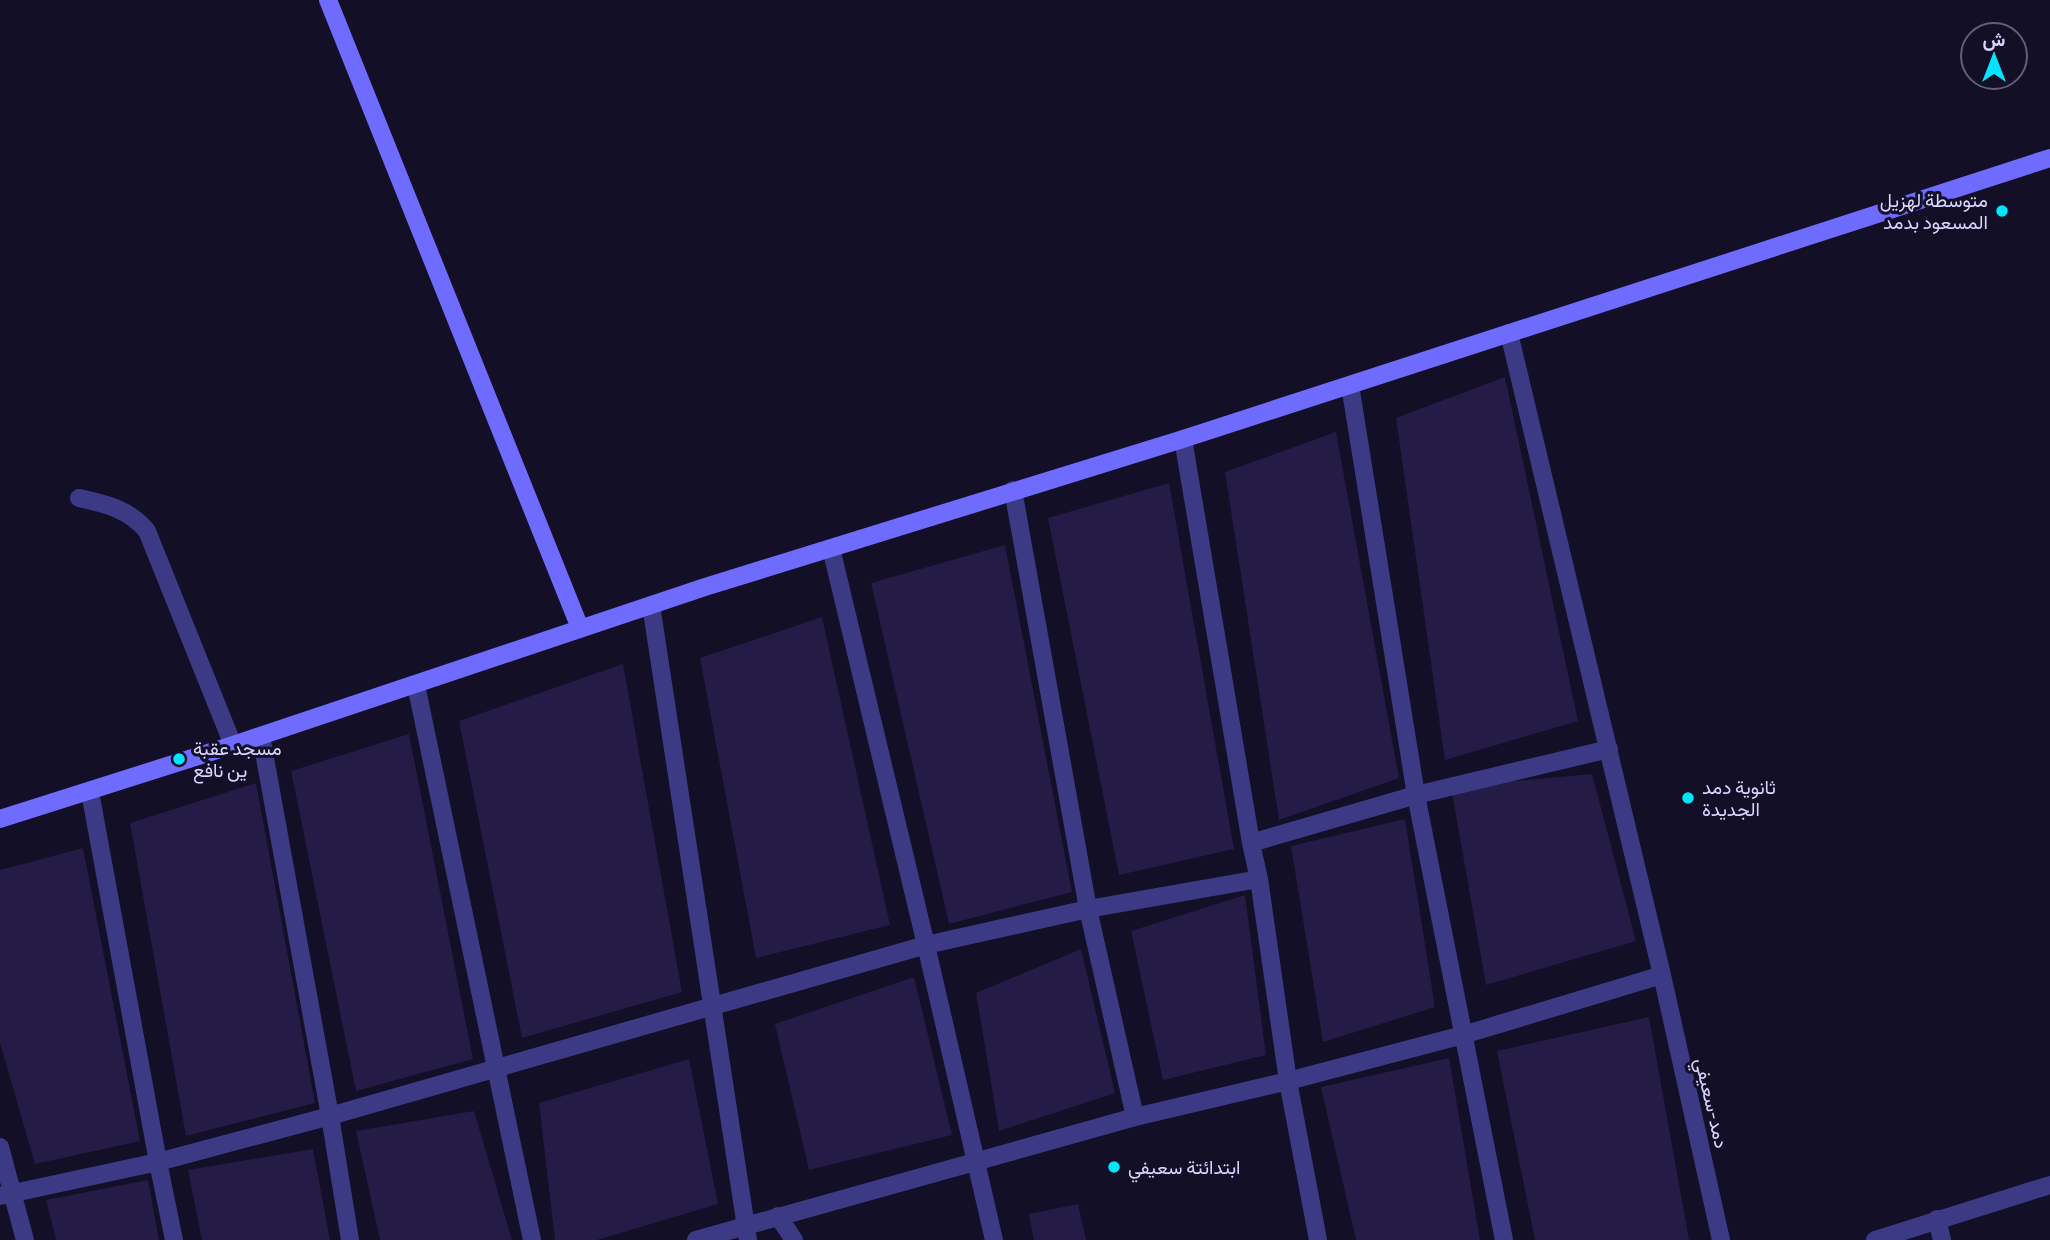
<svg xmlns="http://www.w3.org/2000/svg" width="2050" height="1240" font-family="Commissioner,Vazirmatn,sans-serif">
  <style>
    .building { fill: #241b47 }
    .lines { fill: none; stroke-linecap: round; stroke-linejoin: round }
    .street { stroke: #3d3a85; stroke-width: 18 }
    .secondary { stroke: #6f6bff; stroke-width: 18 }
    .poi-dot { fill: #00e5ff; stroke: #130f26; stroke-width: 2.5 }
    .labels { text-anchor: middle; stroke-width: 6; stroke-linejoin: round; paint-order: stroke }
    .poi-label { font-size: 19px; fill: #d9d4ff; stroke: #130f26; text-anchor: start }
    .street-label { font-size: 19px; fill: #d9d4ff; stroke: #130f26 }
  </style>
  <rect width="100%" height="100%" fill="#130f26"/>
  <path class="building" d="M1505 377 1578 721 1445 760 1396 418Z
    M1336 432 1399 778 1279 820 1225 472Z
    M1169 483 1234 849 1119 875 1048 518Z
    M1005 545 1072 892 949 924 871 583Z
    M822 617 890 925 756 958 700 658Z
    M623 664 682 992 522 1038 459 721Z
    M409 734 473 1059 356 1091 291 771Z
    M1592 774 1636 941 1486 985 1451 787Z
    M256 783 315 1103 186 1136 130 823Z
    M1405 819 1435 1007 1323 1042 1291 846Z
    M83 848 140 1141 35 1164 0 1043V870Z
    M1245 895 1266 1055 1163 1080 1131 931Z
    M1081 949 1115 1093 999 1131 976 993Z
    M914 977 952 1135 809 1170 775 1024Z
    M1649 1017 1689 1240H1535L1497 1051Z
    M1449 1058 1480 1240H1356L1321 1087Z
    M689 1059 718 1204 597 1240H555L539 1103Z
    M474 1111 512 1240H380L356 1131Z
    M313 1149 330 1240H202L188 1170Z
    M148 1180 159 1240H56L46 1200Z
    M1078 1204 1086 1240H1034L1029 1214Z"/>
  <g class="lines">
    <path class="street" d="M1509 333 1662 975 1721 1240
      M1350 385 1416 795 1504 1240
      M1183 439 1251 843 1259 879 1288 1081 1318 1240
      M1013 490 1088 909 1135 1117
      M79 498C106 504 129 509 147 531L233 745
      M831 548 926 945 994 1240
      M651 605 748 1240
      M416 685 532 1240
      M261 736 330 1116 350 1240
      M90 792 158 1162 174 1240
      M1251 843 1416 795 1609 749
      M0 1147 25 1240
      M0 1196 158 1162 330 1116 926 945 1088 909 1259 879
      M778 1216 794 1240
      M1937 1219 1942 1240
      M696 1240 1135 1117 1288 1081 1463 1035 1662 975
      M1875 1240 2050 1185"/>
    <path class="secondary" d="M328 0 580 628
      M0 819 233 745 705 587 1183 439 2050 158"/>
  </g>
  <g class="poi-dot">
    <circle cx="2002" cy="211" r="7"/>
    <circle cx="179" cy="759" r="7"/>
    <circle cx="1688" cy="798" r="7"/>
    <circle cx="1114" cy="1167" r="7"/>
  </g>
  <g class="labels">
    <g class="poi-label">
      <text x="1988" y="207" text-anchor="end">متوسطة لهزيل<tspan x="1988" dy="22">المسعود بدمد</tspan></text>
      <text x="193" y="755">مسجد عقبة<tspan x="193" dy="22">ين نافع</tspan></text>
      <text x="1702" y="794">ثانوية دمد<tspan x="1702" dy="22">الجديدة</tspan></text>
      <text x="1128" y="1174">ابتدائتة سعيفي</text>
    </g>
    <g class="street-label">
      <text transform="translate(1712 1103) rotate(77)" y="7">دمد-سعيفي</text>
    </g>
  </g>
  <g transform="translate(1994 56)"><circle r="33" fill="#130f26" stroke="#625e7d" stroke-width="2"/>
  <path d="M0-5L12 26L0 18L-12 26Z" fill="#00e5ff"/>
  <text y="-10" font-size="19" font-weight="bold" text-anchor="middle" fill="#d9d4ff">ش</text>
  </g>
</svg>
